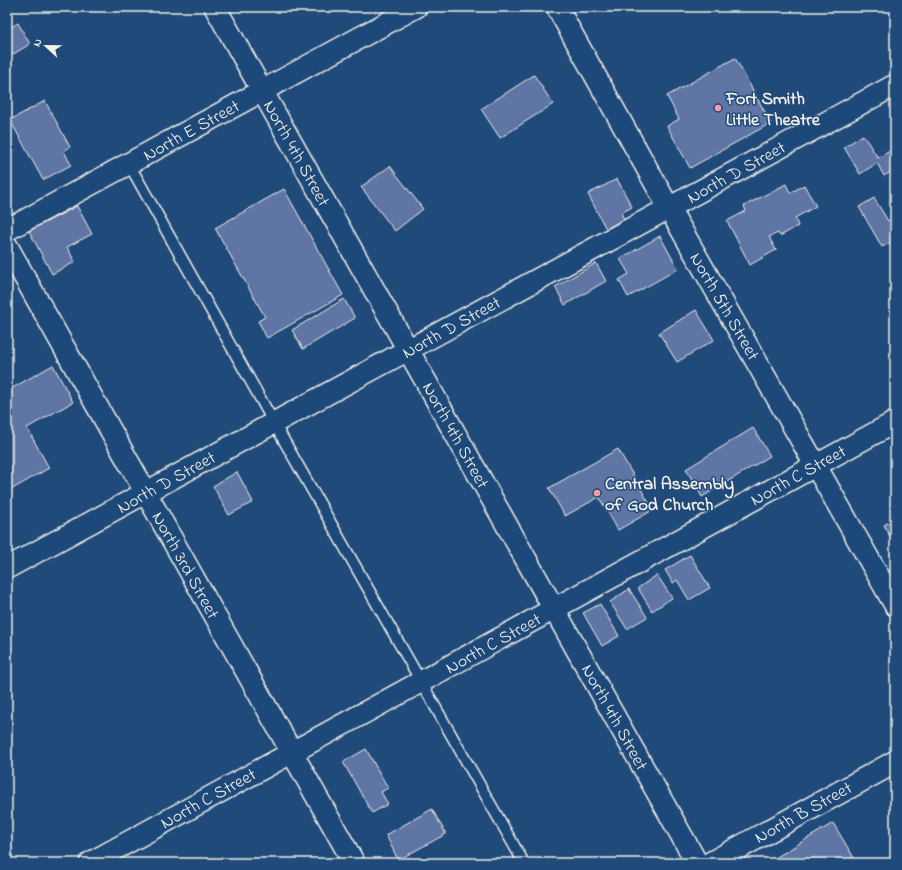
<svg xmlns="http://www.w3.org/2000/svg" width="902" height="870" font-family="'Indie Flower',sans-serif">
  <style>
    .building { fill: #5e74a4; stroke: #f4f1e8 }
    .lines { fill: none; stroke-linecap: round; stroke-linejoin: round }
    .service-casing { stroke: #f4f1e8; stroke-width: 13 }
    .minor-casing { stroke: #f4f1e8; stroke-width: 24 }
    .tertiary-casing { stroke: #f4f1e8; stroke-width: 25 }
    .service { stroke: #1f4a7a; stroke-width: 10 }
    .minor { stroke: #1f4a7a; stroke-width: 21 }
    .tertiary { stroke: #1f4a7a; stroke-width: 22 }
    .poi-dot { fill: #ff9aa2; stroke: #1f4a7a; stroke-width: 1.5 }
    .labels { text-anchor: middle; stroke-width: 3; stroke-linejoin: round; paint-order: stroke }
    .poi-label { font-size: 18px; font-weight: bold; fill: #f4f1e8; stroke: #1f4a7a; text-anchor: start }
    .street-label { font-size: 18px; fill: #f4f1e8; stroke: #1f4a7a }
  </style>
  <rect width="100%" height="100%" fill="#1f4a7a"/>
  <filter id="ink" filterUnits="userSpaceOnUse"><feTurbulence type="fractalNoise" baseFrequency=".025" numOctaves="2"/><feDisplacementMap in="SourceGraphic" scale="8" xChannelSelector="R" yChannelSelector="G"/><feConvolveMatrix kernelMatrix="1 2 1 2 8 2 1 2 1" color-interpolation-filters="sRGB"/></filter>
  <g filter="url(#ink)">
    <path class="building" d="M18 23 30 44 7 58V30Z
      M735 58 771 123 690 168 667 126 679 119 667 96Z
      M534 75 553 104 500 138 481 109Z
      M45 101 70 147 64 151 71 165 43 180 10 120Z
      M863 135 878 158 895 148V169L884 176 877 163 860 174 844 147Z
      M390 166 423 209 395 231 361 187Z
      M617 179 632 207 621 213 624 219 606 229 588 194Z
      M786 184 790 193 804 185 816 206 795 218 798 226 780 236 778 233 769 237 776 250 750 265 727 221 746 211 744 206Z
      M284 189 343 295 267 338 258 321 265 317 215 228Z
      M874 198 888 221 895 217V240L882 247 859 207Z
      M77 206 92 234 67 247 75 262 52 274 29 231Z
      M660 236 678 269 628 297 619 280 629 274 620 259Z
      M596 263 606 281 565 305 555 287Z
      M344 299 355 318 303 349 292 330Z
      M696 310 714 340 677 362 659 333Z
      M53 365 73 402 27 428 49 468 7 492V391Z
      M753 428 770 456 702 497 686 469Z
      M618 449 653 510 618 530 599 497 565 516 549 488Z
      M237 472 253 502 229 515 213 486Z
      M895 519V546L884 525Z
      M690 555 710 588 689 600 677 580 673 583 665 570Z
      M657 575 672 598 652 611 638 588Z
      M629 589 647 617 627 629 610 602Z
      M600 604 619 636 602 646 583 613Z
      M366 749 388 788 381 792 388 804 372 813 343 762Z
      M432 809 446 834 398 860 386 835Z
      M833 823 857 863H767Z"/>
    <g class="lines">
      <g class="service-casing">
        <path id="service" d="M129 164 274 423 524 863"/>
      </g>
      <g class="minor-casing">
        <path id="minor" d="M215 7 697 863
          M557 7 669 208 895 605
          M7 230 416 7
          M7 246 354 863
          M7 568 895 85
          M90 863 895 422"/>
      </g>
      <g class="tertiary-casing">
        <path id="tertiary" d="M711 863 895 762"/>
      </g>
      <use href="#service" class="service"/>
      <use href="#minor" class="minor"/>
      <use href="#tertiary" class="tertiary"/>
    </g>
  </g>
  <g class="poi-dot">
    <circle cx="718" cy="108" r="4"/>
    <circle cx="597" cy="493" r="4"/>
  </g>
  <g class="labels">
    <g class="poi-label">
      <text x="726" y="104">Fort Smith<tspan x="726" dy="21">Little Theatre</tspan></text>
      <text x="605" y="489">Central Assembly<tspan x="605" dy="21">of God Church</tspan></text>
    </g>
    <g class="street-label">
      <text transform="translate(191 130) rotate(-29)" y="6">North E Street</text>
      <text transform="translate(297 153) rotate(61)" y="6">North 4th Street</text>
      <text transform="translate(736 172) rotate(-29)" y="6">North D Street</text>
      <text transform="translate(725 306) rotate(60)" y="6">North 5th Street</text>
      <text transform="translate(451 327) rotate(-29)" y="6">North D Street</text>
      <text transform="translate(456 435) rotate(61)" y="6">North 4th Street</text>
      <text transform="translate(798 475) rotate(-29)" y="6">North C Street</text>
      <text transform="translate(166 482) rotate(-29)" y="6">North D Street</text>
      <text transform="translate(186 565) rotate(61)" y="6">North 3rd Street</text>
      <text transform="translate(493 643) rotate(-29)" y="6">North C Street</text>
      <text transform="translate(615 717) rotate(61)" y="6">North 4th Street</text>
      <text transform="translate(208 798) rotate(-29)" y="6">North C Street</text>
      <text transform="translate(803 812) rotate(-29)" y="6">North B Street</text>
    </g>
  </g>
  <rect width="902" height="870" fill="none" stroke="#1f4a7a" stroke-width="24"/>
  <rect x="12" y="12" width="878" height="846" fill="none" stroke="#f4f1e8" stroke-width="1.5" filter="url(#ink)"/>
  <g transform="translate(46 46) rotate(292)" stroke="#1f4a7a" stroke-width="3" paint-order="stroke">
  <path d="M0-3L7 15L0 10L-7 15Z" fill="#f4f1e8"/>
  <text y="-6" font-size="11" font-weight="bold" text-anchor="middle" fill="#f4f1e8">N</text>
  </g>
</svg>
